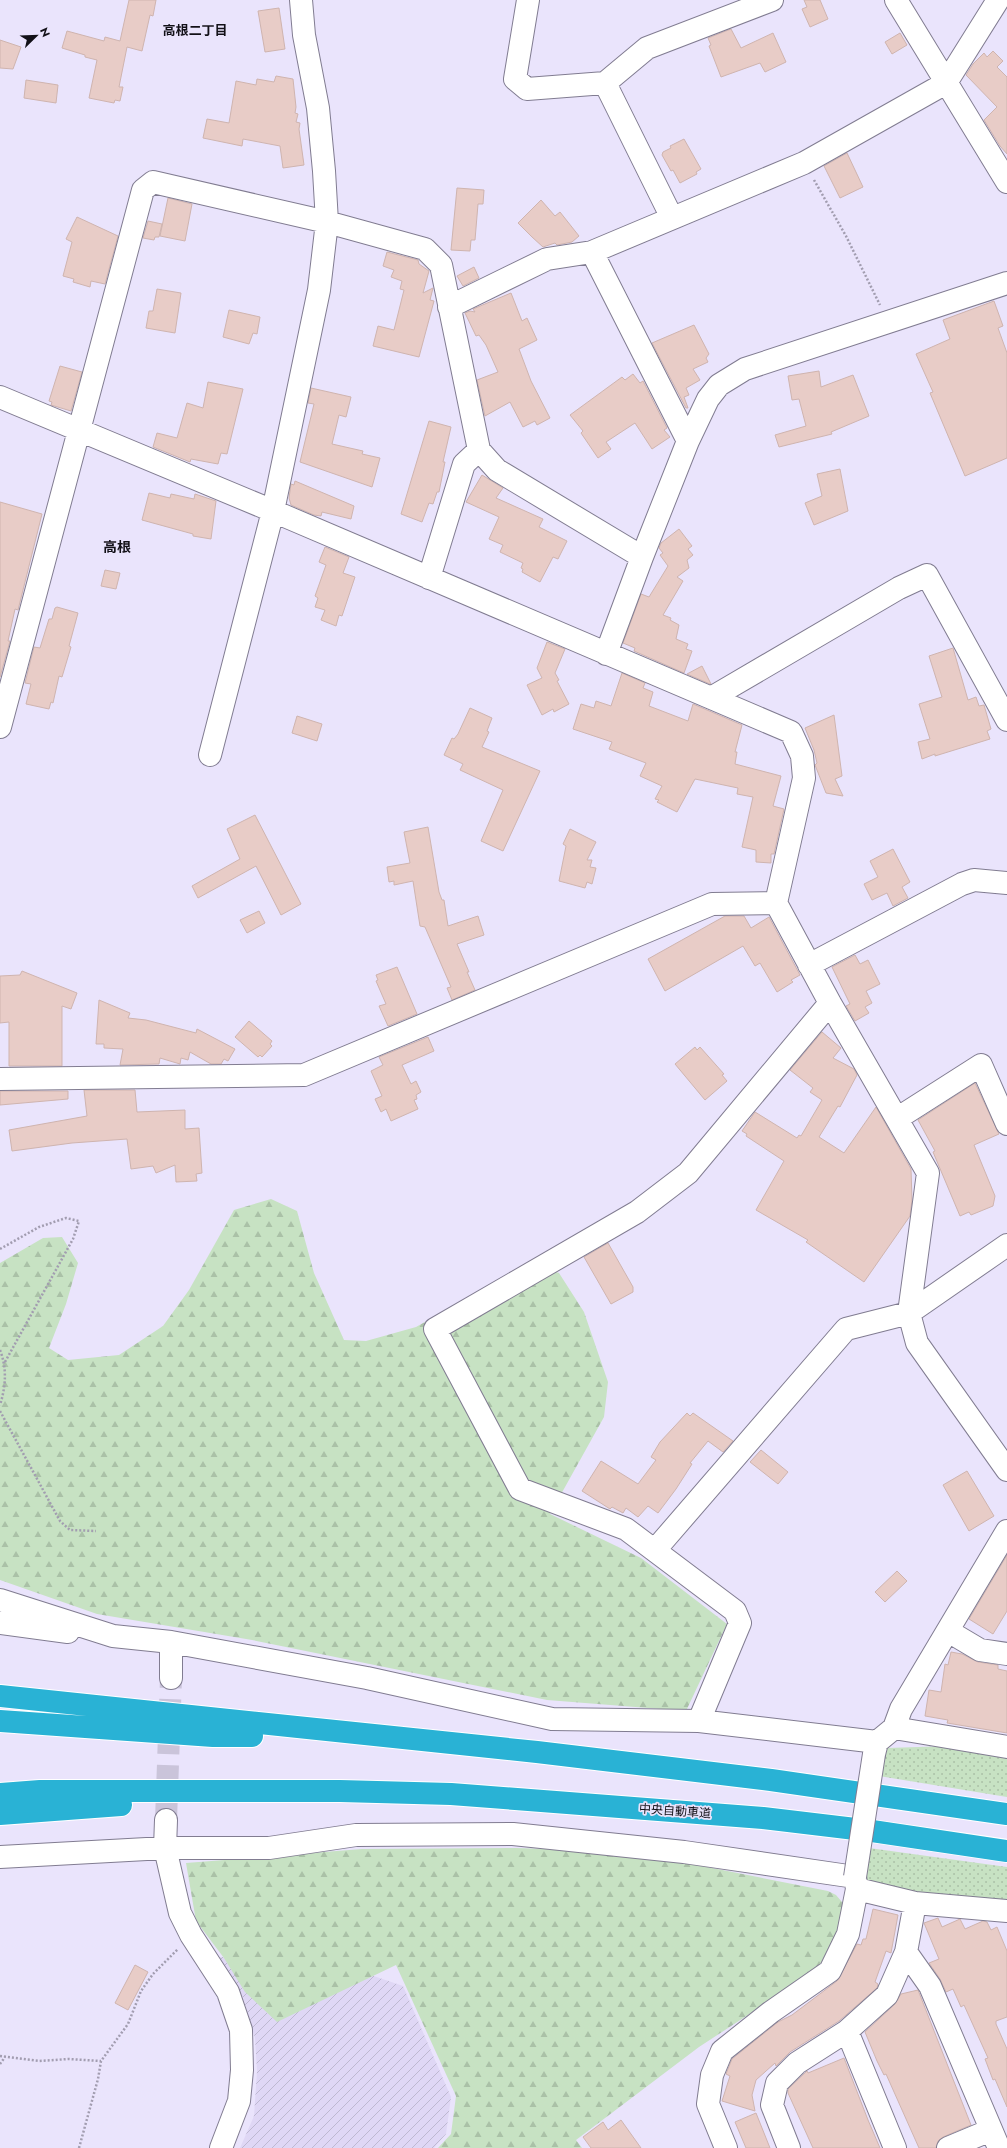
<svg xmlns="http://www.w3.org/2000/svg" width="1007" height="2148" font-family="Jost,'Noto Sans JP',sans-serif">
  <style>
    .industrial { fill: url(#industrial-furrows) }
    .grass { fill: url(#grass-dots) }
    .forest { fill: url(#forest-firs) }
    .building { fill: #e8ccc7; stroke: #cfb4af }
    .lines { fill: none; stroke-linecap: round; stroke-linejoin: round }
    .minor-tunnel { stroke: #cac4da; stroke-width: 22; stroke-dasharray: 22 11; stroke-linecap: butt }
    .minor-casing { stroke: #817c91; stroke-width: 24 }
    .highway-casing { stroke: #fff; stroke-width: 24 }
    .path { stroke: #a29db0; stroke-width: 2.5; stroke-dasharray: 2 2; stroke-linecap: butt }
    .minor { stroke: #fff; stroke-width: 22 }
    .highway { stroke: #29b2d5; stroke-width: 22 }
    .minor-bridge-casing { stroke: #817c91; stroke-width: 24; stroke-linecap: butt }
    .minor-bridge { stroke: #fff; stroke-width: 22 }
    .labels { text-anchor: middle; stroke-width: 3.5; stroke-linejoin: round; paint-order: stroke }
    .street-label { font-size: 12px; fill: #121017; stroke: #eae4fc }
    .neighbourhood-label { font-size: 13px; font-weight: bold; fill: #121017; stroke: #eae4fc }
    .quarter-label { font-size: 14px; font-weight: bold; fill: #121017; stroke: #eae4fc }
  </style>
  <defs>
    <pattern id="industrial-furrows" width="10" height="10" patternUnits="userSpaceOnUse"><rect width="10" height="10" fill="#dfd7f5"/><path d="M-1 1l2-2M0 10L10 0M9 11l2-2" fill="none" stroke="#beb8d1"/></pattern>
    <pattern id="grass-dots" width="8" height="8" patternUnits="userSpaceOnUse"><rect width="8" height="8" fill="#c7e2c3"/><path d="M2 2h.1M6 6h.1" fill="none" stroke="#aac1a7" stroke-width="1.8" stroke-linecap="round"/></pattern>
    <pattern id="forest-firs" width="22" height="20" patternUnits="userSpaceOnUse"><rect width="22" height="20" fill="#c7e2c3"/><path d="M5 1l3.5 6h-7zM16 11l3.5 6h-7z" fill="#aac1a7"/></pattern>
  </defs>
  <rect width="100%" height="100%" fill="#eae4fc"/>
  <path class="industrial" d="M219 1957H260L365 1973 403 1986 451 2097 446 2134 434 2148H240L254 2116 257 2071 255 2038 243 1997Z"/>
  <path class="grass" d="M950 1746 1007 1757V1797L879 1776 887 1748Z
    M869 1848 1007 1867V1903L911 1894 868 1884 865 1879Z"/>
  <path class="forest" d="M271 1199 297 1211 314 1273 344 1340 366 1341 416 1327 532 1262 559 1273 584 1312 608 1382 604 1417 550 1514 641 1558 727 1624 686 1711 547 1700 252 1640 97 1614 0 1580V1263L43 1238 62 1237 78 1263 66 1304 49 1348 68 1360 119 1355 163 1326 189 1290 234 1210Z
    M517 1848 575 1850 687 1863 828 1891 836 1895 842 1902 844 1916 828 1955 819 1965 800 1981 699 2047 576 2140 582 2148H438L451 2134 456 2096 396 1965 277 2022 245 1992 224 1958 196 1921 186 1863 362 1849Z"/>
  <path class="building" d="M129 0H156L153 16 150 15 142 51 127 47 119 87H123L120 101 115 100 114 103 89 98 97 60 85 57V55L62 48 67 31 104 41 105 37 120 41Z
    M804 0H820L828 19 810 27 802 9 807 7Z
    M279 8 285 49 265 52 258 11Z
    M731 29 741 48 773 33 786 62 765 72 760 63 721 77 709 46 711 45 708 38Z
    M900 33 907 45 892 54 885 42Z
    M0 40 21 47 13 69 0 68Z
    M993 51 1003 61 997 67 1007 77V154L1000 146 984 120 997 107 966 75 973 64 984 53 987 57Z
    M276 76 293 79 296 107 295 113 298 114 296 122 300 123 299 129 304 165 283 168 280 146 243 139 242 146 203 138 207 119 229 123 236 81 256 85 257 79 274 82Z
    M26 80 58 85 56 103 24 98Z
    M684 139 701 169 696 172 697 174 680 183 673 170 671 171 662 155 663 152 671 148 670 146Z
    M847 153 863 187 840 198 824 166Z
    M457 188 484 190 483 204H478L475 240H471L470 251 451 250Z
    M168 198 192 204 185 241 160 236Z
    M541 200 555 216 560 212 579 236 572 242 557 245 555 243 543 247 532 237 518 223Z
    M77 217 118 236 105 284 91 281 90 287 73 282 74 279 63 276 72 242 66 239Z
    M148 221 162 224 159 237H155L154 240 143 238Z
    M387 252 418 260 419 264 429 271 423 293 433 288 430 300 434 301 419 357 373 346 378 326 394 330 404 290 400 289 402 281 391 277 394 270 383 266Z
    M474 267 479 278 463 286 457 276Z
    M157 289 181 293 175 333 146 328 149 311H153Z
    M511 293 522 321 527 318 537 340 519 349 531 381 550 418 537 425 535 421 523 427 510 402 485 416 477 380 498 372 486 345 479 335 476 336 465 313 470 311 475 312 473 309Z
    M994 301 1003 326 998 328 1007 353V458L965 476 930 393 933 392 916 354 950 339 943 320Z
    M229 310 260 317 257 334 253 333 249 344 223 337Z
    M694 325 709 354 706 358 708 362 693 369 700 380 686 388 689 395 684 397 688 408H686L652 343Z
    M60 366 82 372 71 411 51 405 52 402 49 401Z
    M819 371 821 387 853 375 869 416 831 432 832 434 779 447 775 435 806 426 799 399 792 400 788 376Z
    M633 374 640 383 643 381 667 428 664 430 670 437 652 449 635 423 606 442 611 449 598 458 581 433 583 431 570 415 622 377 625 380Z
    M208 382 243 389 227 454 221 453 218 464 191 459 190 462 153 447 157 433 177 438 187 403 203 408Z
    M311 388 351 397 346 417 339 415 332 444 363 451 362 454 380 458 372 487 300 462 314 404 308 403Z
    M429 421 451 427 443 462H445L439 492H437L433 504 429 503 422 522 401 514Z
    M840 469 848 511 814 525 805 503 822 496 817 474Z
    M482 475 503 488 496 498 543 519 539 527 567 541 558 559 553 557 540 582 522 572 523 569 521 568 523 563 500 552 503 545 489 539 499 517 466 502Z
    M295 481 354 506 351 519 322 512 321 516 314 515 291 505 289 498 291 484 294 485Z
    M149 493 170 498 171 494 194 499 195 494 216 501 211 539 193 536V534L142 520Z
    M0 502 42 514 18 610 15 609 8 641H10L0 677Z
    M679 529 692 546 688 549 693 555 687 560 689 568 677 577 683 581 663 615 671 618 670 620 679 625 676 639 688 644 686 649 692 651 684 673 634 651 635 648 623 643 641 594 649 597 668 566 660 555 663 553 659 548 661 543Z
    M325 547 349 557 343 573 355 577 342 616 339 615 336 626 321 620 325 610 315 607 318 598 315 596 326 565 319 562Z
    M105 570 120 573 116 589 101 586Z
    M57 607 78 613 69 646 71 647 62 677 59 676 53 703 51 702 49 709 26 704 31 684 25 683 34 647 40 648 49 619H52L55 608Z
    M547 642 565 649 555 673 559 680 557 681 569 704 554 712 553 709 542 715 527 685 542 678 537 668Z
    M953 648 968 700 976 697 979 706 984 705 991 729 987 731 990 739 935 756V754L922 759 918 742 930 739 919 704 942 697 929 656Z
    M702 666 711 684H710L687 674Z
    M622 673 645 683 643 688 653 692 649 706 688 721 693 704 742 725 735 752H737L735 764 781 776 773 806 784 809 774 854H771V863L756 862V850L742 847 753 797 737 794 738 788 695 779 677 812 657 802 659 800 655 799 662 786 640 776 646 763 609 749 612 742 573 729 581 704 594 708 596 701 611 706Z
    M470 708 492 718 487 731 489 732 482 747 540 771 503 851 481 841 503 790 460 770 463 764 444 755 452 738 454 739 458 734Z
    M834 715 842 776 835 779 843 796 826 793 815 765 817 763 814 750 805 728Z
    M297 716 322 724 317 741 292 733Z
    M255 815 301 904 281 915 256 866 198 898 192 886 240 859 227 829Z
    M428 827 439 892 442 900H444L448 926 478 916 484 935 457 944 469 972H467L475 990 452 1000 447 988 451 987 425 927 420 926 413 881 394 885V881L389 882 387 867 410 863 404 832Z
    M570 829 596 842 587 860H592L590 867 596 868 592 884 587 882 585 888 559 881 566 846 563 844Z
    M893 849 910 882 902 887 908 898 893 906 887 893 872 900 864 884 878 877 870 861Z
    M259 911 265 923 247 933 240 920Z
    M725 916H744L751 928 769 917 800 975 791 980 793 982 777 992 760 963 755 966 743 946 665 991 648 959Z
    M855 955 860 964 868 960 880 984 866 991 872 1003 865 1007 869 1013 855 1021 846 1006 850 1004 832 967Z
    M397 967 417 1014 388 1026 379 1006 386 1004 376 981 378 980 376 975Z
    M22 971 77 993 71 1009 62 1006V1066H9V1022L0 1023V976L20 975Z
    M99 1000 130 1013 128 1018 146 1020 196 1033 197 1029 235 1049 228 1061 224 1059 221 1064H211L190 1052 188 1060 181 1058 180 1064 160 1058 159 1064 120 1065 123 1049 104 1048V1044H96Z
    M249 1021 272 1041 270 1044 272 1046 262 1057 260 1055 258 1057 235 1037Z
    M822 1032 841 1048 833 1058 854 1069 857 1075 840 1107 838 1106 819 1137 844 1153 876 1107 911 1169 912 1200 910 1216 864 1282 806 1242 808 1240 756 1210 784 1161 746 1136 747 1134 742 1131 755 1112 797 1138 799 1135 801 1136 822 1100 810 1092 813 1088 790 1070Z
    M428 1037 434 1051 402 1065 411 1084 416 1081 421 1092 416 1095 417 1099 414 1100 418 1109 391 1121 386 1109 381 1112 375 1099 382 1096 371 1071 383 1065 379 1057Z
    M695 1047 697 1050 700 1047 724 1074 722 1075 727 1081 705 1100 675 1064Z
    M975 1083 999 1134 974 1145 995 1196 993 1206 971 1215 969 1212 960 1216 933 1152 935 1151 918 1120Z
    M84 1090H135L137 1112 185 1110V1129L199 1128 202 1173 196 1174 197 1181 176 1182 175 1165 156 1173 153 1166 131 1169 127 1139 72 1143 12 1151 9 1130 87 1116Z
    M0 1091H68V1099L0 1105Z
    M608 1243 633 1287V1292L611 1304 584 1257Z
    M687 1413 690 1416 693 1413 733 1441 723 1452 708 1441 690 1463 692 1464 676 1489 658 1513 648 1506 638 1517 626 1508 623 1513 612 1507 610 1509 582 1491 601 1461 638 1484 656 1460 651 1457 660 1442Z
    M761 1450 788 1472 778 1484 750 1462Z
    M967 1471 994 1516 969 1531 943 1485Z
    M1007 1555V1611L993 1634 969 1619Z
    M897 1571 907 1581 885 1602 875 1592Z
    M951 1652 962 1654 978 1662 998 1665V1669L1007 1671V1733L947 1723 948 1720 925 1716 929 1690 941 1692 945 1664 948 1665Z
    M873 1909 898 1915 891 1953 886 1951 875 1982 878 1984 877 1988 839 2021 790 2052 776 2066 775 2063 756 2080 752 2095 755 2111 722 2101 730 2076 726 2074 732 2059 778 2022 792 2015 837 1981 857 1944 861 1945 863 1939H866Z
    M938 1918 942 1927 960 1919 965 1929 983 1921 987 1922 991 1930 997 1927 1007 1951V2017L996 2021V2024L1007 2049V2107L995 2079 993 2080 985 2059 988 2058 964 2005 961 2007 953 1989 946 1992 940 1979 929 1963 939 1959 924 1923Z
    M135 1965 148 1972 128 2010 115 2003Z
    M918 1990 971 2125 943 2137 938 2141 936 2148H919L886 2074 884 2075 877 2061 865 2032 895 2004 901 1994Z
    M844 2058 868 2120 880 2148H813L788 2093V2089L807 2071 808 2073Z
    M756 2113 770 2148H746L735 2122Z
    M621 2120 641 2148H591L583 2137 603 2122 608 2130Z"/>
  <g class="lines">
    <path class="minor-tunnel" d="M166 1820 171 1678"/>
    <g class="minor-casing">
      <path id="minor" d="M528 0 515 79 527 89 605 83 672 218
        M896 0 1007 182
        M605 83 647 48 772 0
        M592 252 688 441
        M449 307 547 259 592 252 804 163 946 83 998 0
        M0 397 273 511 791 732 802 756 804 778 776 903 830 1003 928 1173 909 1313 917 1343 1007 1470
        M429 578 464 464 479 450
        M606 654 642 557 688 441 708 399 719 385 745 369 1007 283
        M711 698 899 588 927 575 1007 720
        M0 727 143 190 153 182 327 222 425 249 441 265 479 450 497 470 642 557
        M210 755 273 511 319 290 327 222 324 171 318 108 304 35 301 0
        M809 965 962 884 974 880 1007 883
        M0 1079 304 1075 712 904 776 903
        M898 1118 981 1065 1007 1124
        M655 1550 846 1329 909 1313 1007 1245
        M0 1600 113 1636 171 1642 367 1678 552 1719 699 1721 877 1742
        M0 1623 68 1632
        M948 1631 980 1650 1007 1654
        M171 1642V1678
        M699 1721 740 1623 735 1611 626 1529 520 1489 435 1329 637 1212 688 1173 830 1003
        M894 1728 1007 1747
        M874 1754 877 1742 894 1728 901 1709 1007 1531
        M166 1820 165 1848 180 1913 191 1935 228 1992 241 2030 242 2070 239 2101 221 2148
        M0 1857 165 1848H269L356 1835 513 1834 684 1852 855 1877 857 1889 848 1934 830 1971 771 2012 722 2051 712 2075 708 2104 726 2148
        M857 1889 915 1903 1007 1911
        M906 1952 930 1986 999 2148
        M847 2031 895 2148
        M789 2148 772 2105 777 2083 797 2063 847 2031 887 1995 906 1952 915 1903
        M948 2148 991 2130"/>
    </g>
    <g class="highway-casing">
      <path id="highway" d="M0 1696 537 1752 771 1780 1007 1814
        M0 1721 213 1736H252
        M0 1794 40 1791H340L451 1794 763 1818 872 1831 1007 1851
        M0 1814 121 1805"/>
    </g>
    <path class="path" d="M814 180 846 236 880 305
      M0 1249 39 1227 66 1218 79 1221 73 1239 5 1362
      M0 1350C7 1368 6 1386 0 1405
      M0 1411 60 1521 70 1530 96 1531
      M0 2056 39 2061 69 2059 101 2061
      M0 2064 5 2057
      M79 2148 98 2079 101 2061 128 2024 141 1991 153 1974 178 1949"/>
    <use href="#minor" class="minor"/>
    <use href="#highway" class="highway"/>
    <g class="minor-bridge-casing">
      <path id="minor-bridge" d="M855 1877 874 1754"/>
    </g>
    <use href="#minor-bridge" class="minor-bridge"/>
  </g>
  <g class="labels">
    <g class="street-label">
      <text transform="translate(675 1811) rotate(4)" y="4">中央自動車道</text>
    </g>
    <g class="neighbourhood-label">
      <text x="195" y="35">高根二丁目</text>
    </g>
    <g class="quarter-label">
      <text x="117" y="552">高根</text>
    </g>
  </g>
  <g transform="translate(36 36) rotate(67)" stroke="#eae4fc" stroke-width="3" paint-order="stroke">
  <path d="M0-3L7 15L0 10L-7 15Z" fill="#121017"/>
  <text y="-6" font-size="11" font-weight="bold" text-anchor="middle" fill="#121017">N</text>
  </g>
</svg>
